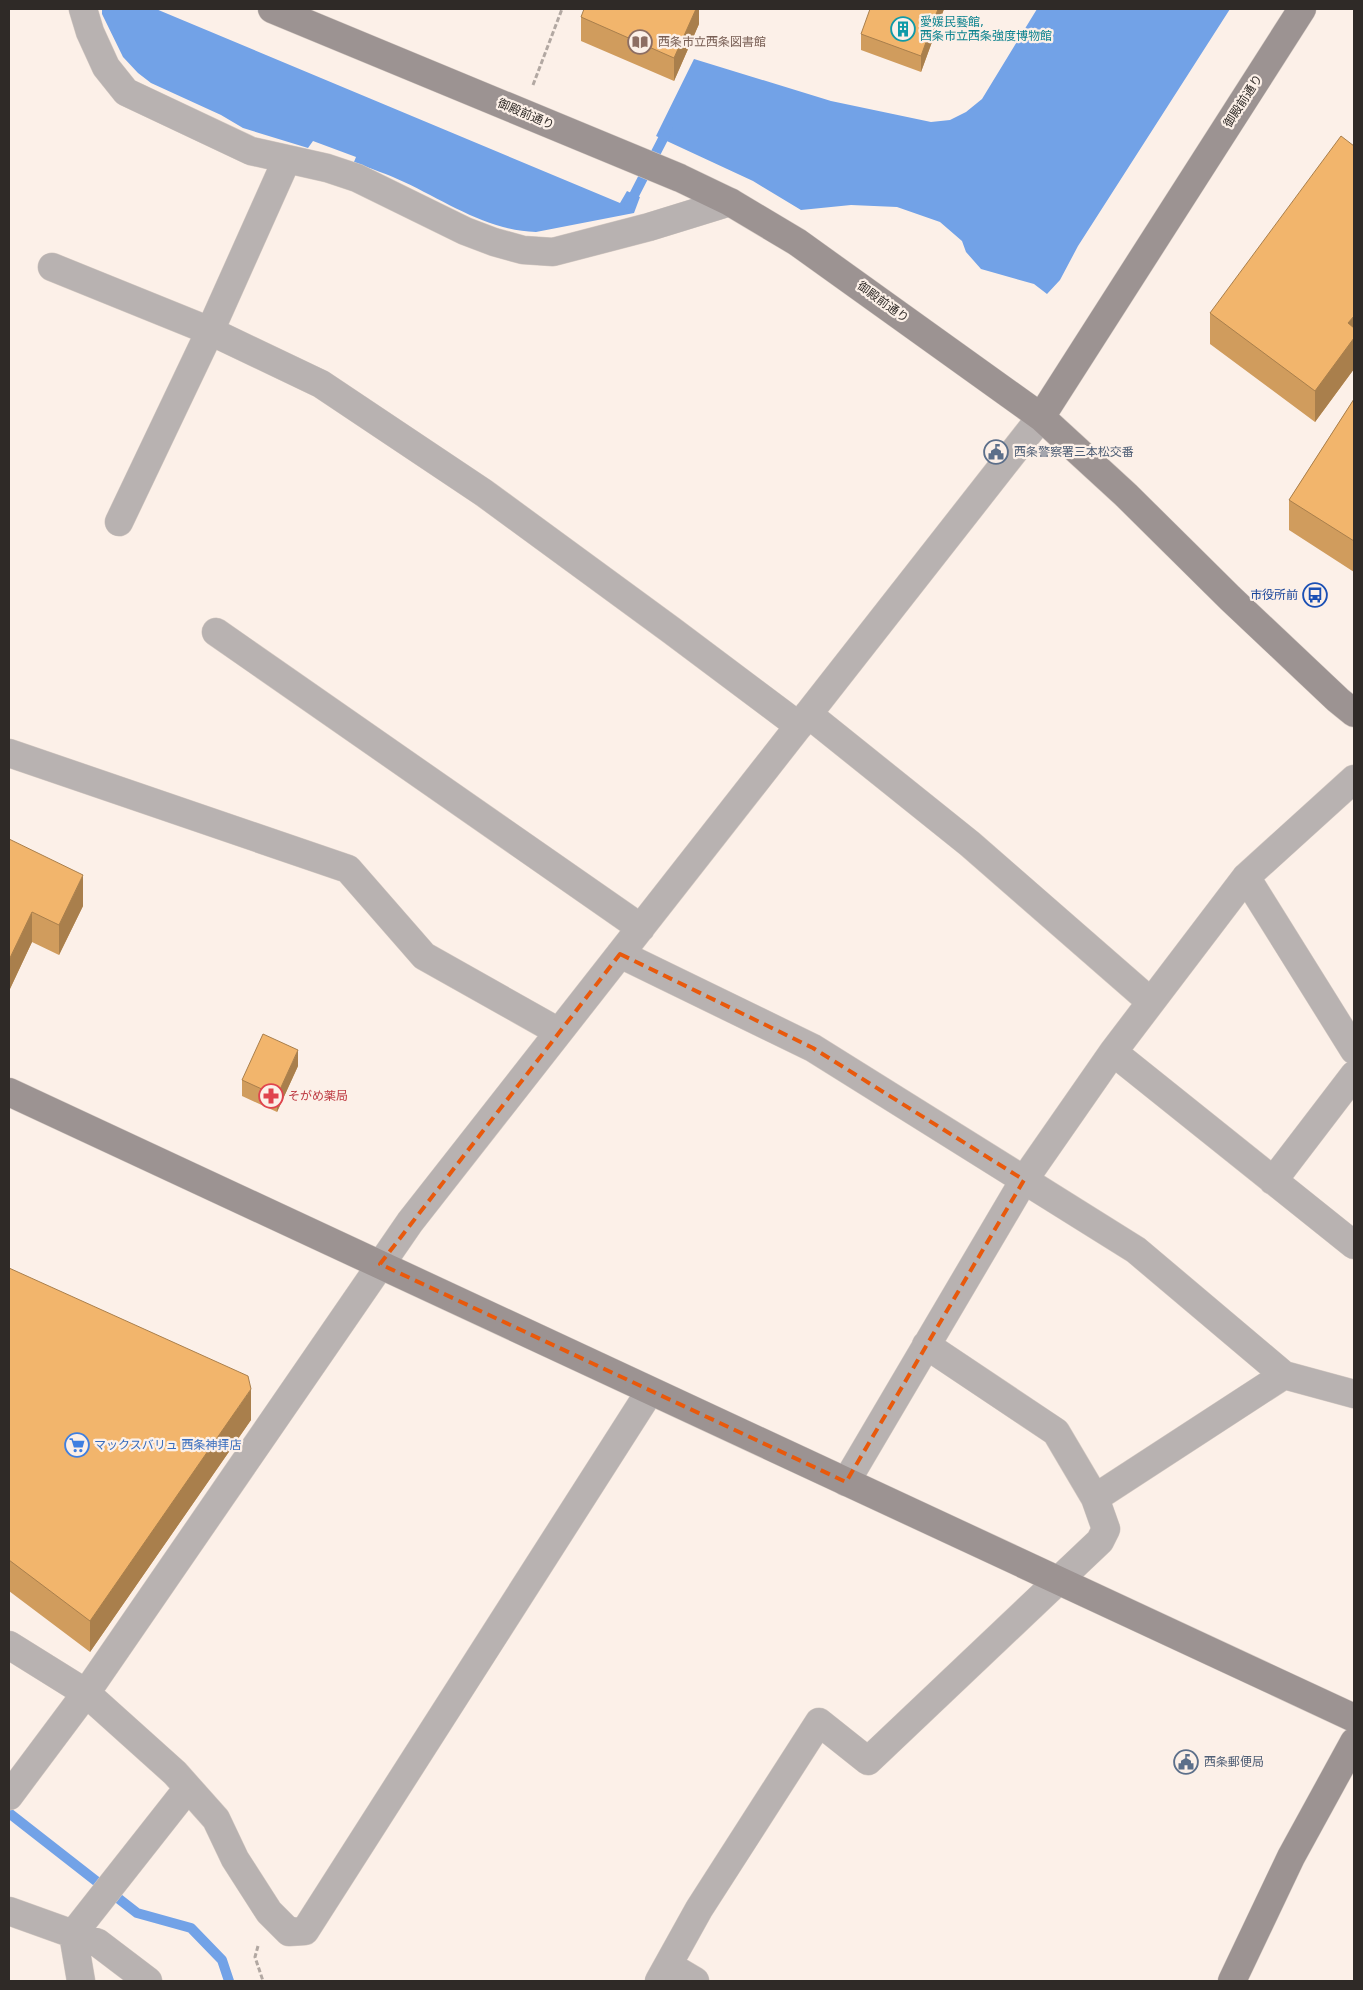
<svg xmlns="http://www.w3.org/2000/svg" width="1363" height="1990" font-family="'DejaVu Sans','Noto Sans JP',sans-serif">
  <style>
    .water { fill: #72a2e7 }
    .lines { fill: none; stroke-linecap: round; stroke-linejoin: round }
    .stream { stroke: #72a2e7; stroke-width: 10 }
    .street-casing { stroke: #d7ccc5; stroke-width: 29 }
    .secondary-casing { stroke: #d7ccc5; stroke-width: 29 }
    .path { stroke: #b2a8a2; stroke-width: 3; stroke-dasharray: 5 2.5; stroke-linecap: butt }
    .street { stroke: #b8b2b1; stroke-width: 28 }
    .secondary { stroke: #9c9392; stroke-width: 28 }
    .wall { fill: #d09c5d }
    .shaded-wall { fill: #a97f4c }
    .building { fill: #f2b56c; stroke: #a97f4c }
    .marked { fill: none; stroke: #e8590c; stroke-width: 4; stroke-dasharray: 10 6; stroke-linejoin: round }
    .labels { text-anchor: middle; stroke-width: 4.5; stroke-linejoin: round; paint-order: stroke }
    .culture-label { font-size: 12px; fill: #0d838f; stroke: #fcf0e8; text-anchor: start }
    .education-label { font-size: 12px; fill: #785e54; stroke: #fcf0e8; text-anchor: start }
    .street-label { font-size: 12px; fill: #2f2a27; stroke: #fcf0e8 }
    .service-label { font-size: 12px; fill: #4e5e75; stroke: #fcf0e8; text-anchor: start }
    .transit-label { font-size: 12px; fill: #164399; stroke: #fcf0e8; text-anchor: end }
    .health-label { font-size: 12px; fill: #be3a42; stroke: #fcf0e8; text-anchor: start }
    .shop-label { font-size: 12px; fill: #366cbe; stroke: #fcf0e8; text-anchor: start }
  </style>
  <rect width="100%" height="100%" fill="#fcf0e8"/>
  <path class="water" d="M102 9H156L620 203 627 191 640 197 634 213 536 232C488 231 447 202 404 182 388 174 371 169 354 162L356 157 313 141 308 148 243 128 221 115 151 83 138 73 123 57 102 14Z
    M1037 9H1230L1078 246 1060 280 1047 294 1034 284 981 269 966 252 962 241 940 222 897 207 851 205 801 210 753 181 656 136 694 59 831 101 931 122 950 120 966 112 982 99Z"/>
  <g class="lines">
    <path class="stream" d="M629 205 668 129
      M9 1813 137 1913 191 1928 222 1960 229 1981"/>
    <g class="street-casing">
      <path id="street" d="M83 9 90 32 106 67 126 92 251 151 327 168 357 178 465 231 494 242 523 250 553 252 649 227 730 202
        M52 267 210 331 321 384 484 493 671 630 799 726
        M119 522 210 331 287 159
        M216 632 641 928
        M808 714 970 844 1151 1002
        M9 753 348 869 424 956 559 1032
        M1246 877 1354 1050
        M620 954 813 1048 1136 1250 1284 1375 1354 1394
        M1113 1052 1354 1245
        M1273 1181 1354 1075
        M846 1482 1024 1180 1113 1052 1246 877 1354 779
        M1095 1498 1284 1375
        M9 1645 86 1693 175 1773 216 1819 235 1859 269 1912 289 1932 305 1931 650 1391
        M9 1796 86 1693 410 1222 1041 417
        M9 1911 98 1943 148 1981
        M668 1965 695 1981
        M81 1981 73 1934 188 1788
        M659 1981 699 1909 819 1722 868 1761 1100 1541 1106 1529 1095 1498 1056 1432 926 1345"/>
    </g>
    <g class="secondary-casing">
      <path id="secondary" d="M272 9 680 178 730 202 797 242 1041 417 1126 495 1230 598 1338 700 1354 713
        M1041 417 1302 9
        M9 1092 1354 1718
        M1232 1981 1291 1857 1354 1742"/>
    </g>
    <path class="path" d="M533 85 562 9
      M258 1946 255 1957 263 1981"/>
    <use href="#street" class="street"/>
    <use href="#secondary" class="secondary"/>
  </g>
  <path class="wall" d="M699 9V24L674 81 581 41V17Z
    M944 9 921 72 861 50V34Z
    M1354 146V369L1315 422 1210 344V313Z
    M1354 399V572L1289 530V500Z
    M9 839 83 906 59 955 32 942 9 991Z
    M298 1066 277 1112 242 1096V1080Z
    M9 1268 251 1420 90 1652 9 1591Z"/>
  <path class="shaded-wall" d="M696 9H699V24L674 81V58Z
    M938 9H944L921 72V56Z
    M1354 316V369L1315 422V391L1348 323Z
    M83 875V906L59 955V925Z
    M32 912V942L9 991V960Z
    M298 1050V1066L277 1112V1096Z
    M251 1389V1420L90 1652V1621Z"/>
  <path class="building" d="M584 9H696L674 58 581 17Z
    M870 9H938L921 56 861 34Z
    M1341 136 1354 146V316L1348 323 1354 328V338L1315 391 1210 313Z
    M1354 399V541L1289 500Z
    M9 839 83 875 59 925 32 912 9 960Z
    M263 1034 298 1050 277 1096 242 1080Z
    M9 1268 248 1376 251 1389 90 1621 9 1560Z"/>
  <path class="marked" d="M620 954 813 1048 1024 1180 846 1482 380 1264Z"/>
  <defs>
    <g id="building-ring" transform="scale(1.25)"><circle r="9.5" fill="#fcf0e8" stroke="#0f9aa8" stroke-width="1.5"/><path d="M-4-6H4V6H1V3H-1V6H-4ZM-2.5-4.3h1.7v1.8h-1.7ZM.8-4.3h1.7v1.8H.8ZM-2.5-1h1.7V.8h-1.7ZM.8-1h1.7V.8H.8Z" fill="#0f9aa8"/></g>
    <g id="library-ring" transform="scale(1.25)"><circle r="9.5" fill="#fcf0e8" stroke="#8d6e63" stroke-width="1.5"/><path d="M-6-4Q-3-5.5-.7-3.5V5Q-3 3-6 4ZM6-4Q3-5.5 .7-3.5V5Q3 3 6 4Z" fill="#8d6e63"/></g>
    <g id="civic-ring" transform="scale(1.25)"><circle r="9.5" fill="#fcf0e8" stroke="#5c6f8a" stroke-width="1.5"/><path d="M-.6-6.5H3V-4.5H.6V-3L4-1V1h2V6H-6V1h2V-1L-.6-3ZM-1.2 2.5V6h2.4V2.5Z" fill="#5c6f8a"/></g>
    <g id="bus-ring" transform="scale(1.25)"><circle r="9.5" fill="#fcf0e8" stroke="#1a4fb4" stroke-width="1.5"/><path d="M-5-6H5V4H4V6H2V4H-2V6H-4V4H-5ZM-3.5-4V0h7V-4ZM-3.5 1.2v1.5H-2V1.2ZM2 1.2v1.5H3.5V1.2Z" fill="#1a4fb4"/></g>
    <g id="pharmacy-ring" transform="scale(1.25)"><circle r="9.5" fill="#fcf0e8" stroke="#e0444e" stroke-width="1.5"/><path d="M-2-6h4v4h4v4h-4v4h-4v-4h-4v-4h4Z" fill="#e0444e"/></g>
    <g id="supermarket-ring" transform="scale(1.25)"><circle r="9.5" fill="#fcf0e8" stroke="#3f7fe0" stroke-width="1.5"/><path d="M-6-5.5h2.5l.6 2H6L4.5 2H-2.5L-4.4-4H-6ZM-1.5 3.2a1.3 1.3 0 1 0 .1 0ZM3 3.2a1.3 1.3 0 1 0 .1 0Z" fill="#3f7fe0"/></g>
  </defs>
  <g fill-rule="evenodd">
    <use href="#building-ring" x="903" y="29"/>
    <use href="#library-ring" x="640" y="42"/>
    <use href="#civic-ring" x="996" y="452"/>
    <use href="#bus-ring" x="1315" y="595"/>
    <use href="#pharmacy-ring" x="271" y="1096"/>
    <use href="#supermarket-ring" x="77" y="1445"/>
    <use href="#civic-ring" x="1186" y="1762"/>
  </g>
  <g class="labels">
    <g class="culture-label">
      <text x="920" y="26">愛媛民藝館,<tspan x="920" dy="14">西条市立西条強度博物館</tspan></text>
    </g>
    <g class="education-label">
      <text x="658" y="46">西条市立西条図書館</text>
    </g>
    <g class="street-label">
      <text transform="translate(1243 101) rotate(-57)" y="4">御殿前通り</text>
      <text transform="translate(526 114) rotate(23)" y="4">御殿前通り</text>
      <text transform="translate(883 302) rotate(36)" y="4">御殿前通り</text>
    </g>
    <g class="service-label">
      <text x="1014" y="456">西条警察署三本松交番</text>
      <text x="1204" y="1766">西条郵便局</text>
    </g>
    <g class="transit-label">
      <text x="1298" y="599">市役所前</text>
    </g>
    <g class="health-label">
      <text x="288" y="1100">そがめ薬局</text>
    </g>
    <g class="shop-label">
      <text x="94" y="1449">マックスバリュ 西条神拝店</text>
    </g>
  </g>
  <rect width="1363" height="1990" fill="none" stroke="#2f2a27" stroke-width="20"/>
</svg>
